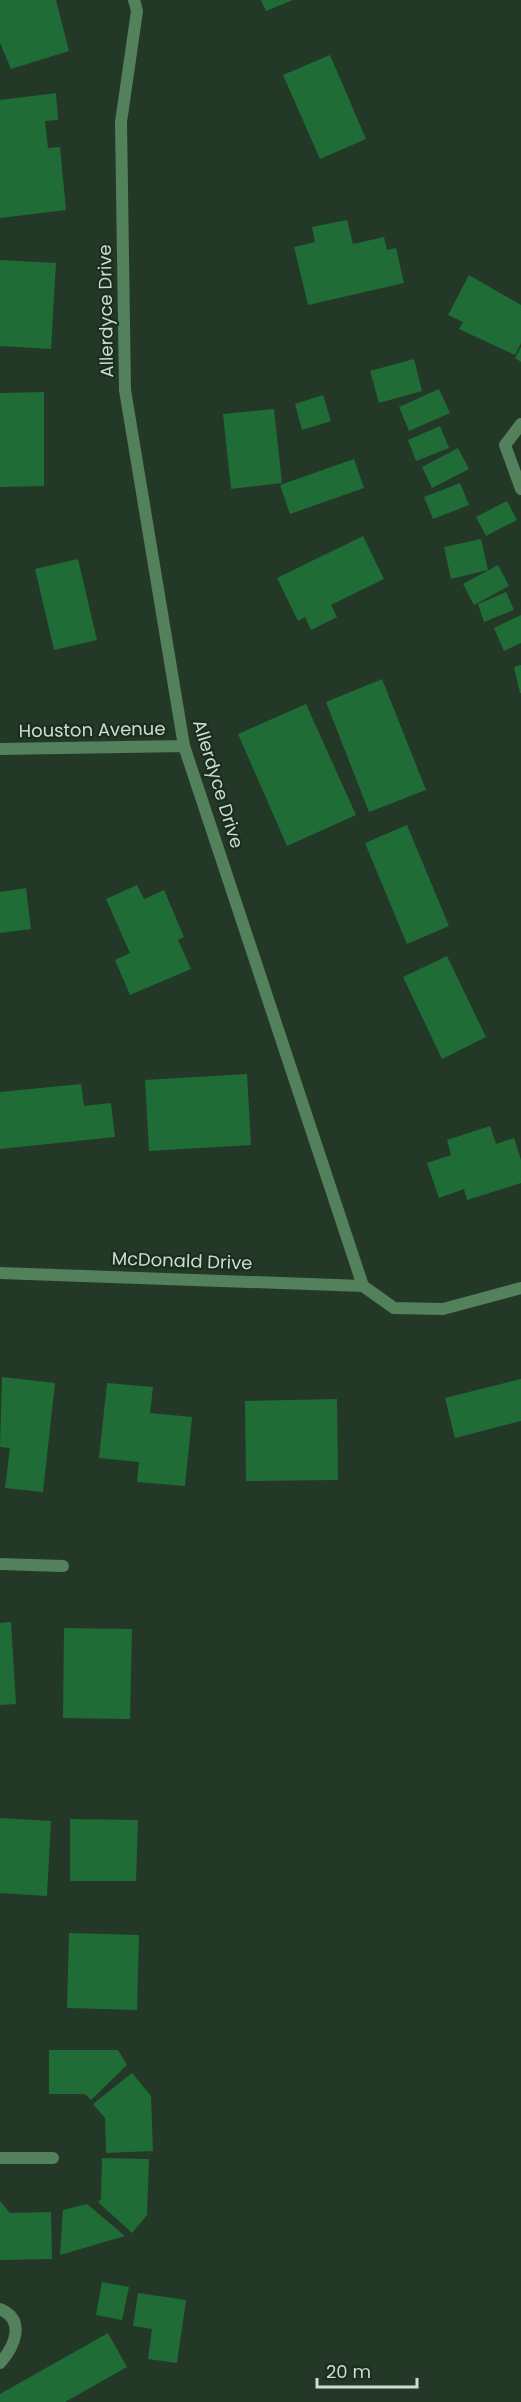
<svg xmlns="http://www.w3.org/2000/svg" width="521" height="2402" font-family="Poppins,sans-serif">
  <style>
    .building { fill: #1f6c36 }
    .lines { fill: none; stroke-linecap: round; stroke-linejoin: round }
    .service { stroke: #52815c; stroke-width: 12 }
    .minor { stroke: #52815c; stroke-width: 12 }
    .labels { text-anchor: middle; stroke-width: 4.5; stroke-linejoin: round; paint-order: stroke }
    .street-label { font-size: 18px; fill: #cfdbd0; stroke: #1a2e1e }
  </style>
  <rect width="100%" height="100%" fill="#243828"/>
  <path class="building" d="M0 0H56L69 51 11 69 0 43Z
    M261 0H293L266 11Z
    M330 55 366 139 320 159 283 75Z
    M56 93 58 120 45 121 48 148 60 147 66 210 0 218V100Z
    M347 220 353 244 384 237 387 250 396 248 404 283 308 305 294 247 315 242 312 227Z
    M0 260 56 263 51 349 0 346Z
    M469 275 521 305V343L515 355 459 329 463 322 448 315Z
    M521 347V362L515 358Z
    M414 359 422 391 379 403 370 371Z
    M439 389 450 413 409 431 399 407Z
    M44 392V486L0 487V393Z
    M323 395 331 421 302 430 295 404Z
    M274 409 282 483 231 489 223 414Z
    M440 426 449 448 416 461 408 440Z
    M458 448 469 469 432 488 422 467Z
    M354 459 364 488 290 514 280 485Z
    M460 483 469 505 433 519 424 497Z
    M507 501 517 520 486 536 476 517Z
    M363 536 384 579 331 605 337 617 311 630 305 617 298 621 277 578Z
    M481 539 488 570 451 579 444 547Z
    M78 559 97 640 54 650 35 569Z
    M498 565 509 586 474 605 463 584Z
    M506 592 514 610 484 622 478 604Z
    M521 615V643L504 651 494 628Z
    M521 665V693H520L514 667Z
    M382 679 426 790 369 812 326 702Z
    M306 704 356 815 287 846 238 734Z
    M407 825 449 926 407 944 365 843Z
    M137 885 144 899 164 890 184 937 178 940 191 969 130 995 115 960 130 953 106 899Z
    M26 888 31 929 0 933V892Z
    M447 956 486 1037 442 1059 403 977Z
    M247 1074 251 1145 149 1151 145 1080Z
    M81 1084 84 1106 111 1103 115 1137 0 1149V1092Z
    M490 1126 496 1144 514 1138 521 1160V1183L467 1200 464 1189 439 1198 427 1163 451 1155 447 1140Z
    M2 1377 55 1383 43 1492 5 1488 10 1448 0 1447Z
    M521 1379V1421L455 1438 445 1398Z
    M107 1383 153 1387 150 1413 192 1417 185 1486 137 1482 139 1462 99 1458Z
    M337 1399 338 1480 246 1481 245 1401Z
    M11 1622 16 1704 0 1705V1623Z
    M64 1628 132 1629 130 1719 63 1718Z
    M0 1818 51 1821 47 1896 0 1893Z
    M70 1819 138 1820 136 1881H70Z
    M69 1933 139 1935 137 2010 67 2008Z
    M49 2050H118L127 2065 91 2100 85 2094H49Z
    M132 2073 151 2096 153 2151 106 2153 105 2118 93 2104Z
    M102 2158 149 2159 147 2215 132 2233 98 2202 101 2199Z
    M0 2201 10 2213 51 2212 52 2259 0 2260Z
    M87 2204 125 2236 60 2255 63 2210Z
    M102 2282 129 2287 122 2320 96 2315Z
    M138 2293 186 2300 177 2363 148 2359 152 2329 133 2326Z
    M108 2333 127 2367 65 2402H0V2394Z"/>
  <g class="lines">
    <path class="service" d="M0 2158H53"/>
    <path class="minor" d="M134 0 137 11 121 122 125 390 184 746 363 1286 394 1308 443 1309 521 1288
      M521 424 505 445 521 489
      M0 749 184 746
      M0 1273 363 1286
      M0 1564 63 1566
      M0 2309C26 2320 15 2346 0 2363"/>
  </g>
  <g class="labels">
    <g class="street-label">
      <text transform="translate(106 311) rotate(-91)" y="6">Allerdyce Drive</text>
      <text transform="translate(92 730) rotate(-1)" y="6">Houston Avenue</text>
      <text transform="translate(218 784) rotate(73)" y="6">Allerdyce Drive</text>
      <text transform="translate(182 1261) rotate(2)" y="6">McDonald Drive</text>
    </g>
  </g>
  <path d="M317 2378v9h100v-9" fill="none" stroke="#cfdbd0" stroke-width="3"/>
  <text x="326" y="2378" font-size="18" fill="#cfdbd0" stroke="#1a2e1e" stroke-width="4.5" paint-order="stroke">20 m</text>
</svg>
